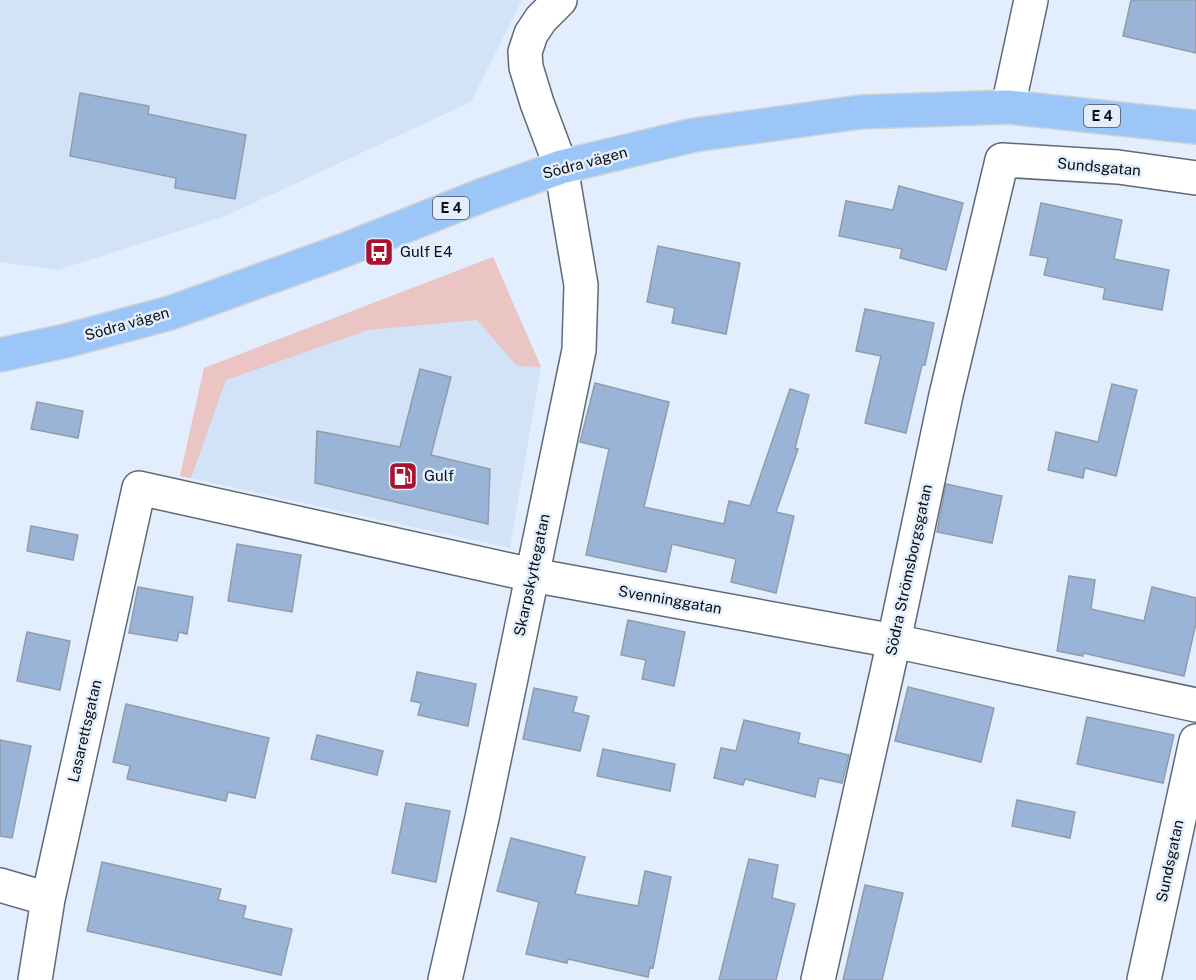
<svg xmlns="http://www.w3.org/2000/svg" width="1196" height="980" font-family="'Public Sans',sans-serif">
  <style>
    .built { fill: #d2e3f7 }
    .green { fill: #ebc5c4 }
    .building { fill: #99b4d6; stroke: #919caa; stroke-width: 1.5 }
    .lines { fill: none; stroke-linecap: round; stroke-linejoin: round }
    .minor-casing { stroke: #5f6a77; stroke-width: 36 }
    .highway-casing { stroke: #d3d4d4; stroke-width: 36 }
    .minor { stroke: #fff; stroke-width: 33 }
    .highway { stroke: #9cc5f8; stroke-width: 33 }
    .labels { text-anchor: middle; stroke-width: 5; stroke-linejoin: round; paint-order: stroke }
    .shield { fill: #e2eefd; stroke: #4b5158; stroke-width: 1.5 }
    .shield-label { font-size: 14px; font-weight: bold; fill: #0a0e12 }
    .street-label { font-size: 15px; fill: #0a0e12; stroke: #e2eefd }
    .poi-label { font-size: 15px; fill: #0a0e12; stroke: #e2eefd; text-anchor: start }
  </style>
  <rect width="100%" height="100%" fill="#e2eefd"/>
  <path class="built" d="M0 0H522L471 102 223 217 58 270 0 262Z
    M493 257 541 367 510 548 180 476 204 368Z"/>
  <path class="green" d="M493 257 541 367 517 366 477 320 368 330 226 380 191 478 180 476 204 368Z"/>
  <path class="building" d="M1131 0H1196V53L1123 36Z
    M80 93 149 106 148 114 246 135 235 199 175 188 176 178 70 156Z
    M899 186 963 203 946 270 900 258 902 249 839 236 846 201 893 210Z
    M1041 203 1122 220 1114 259 1169 270 1162 310 1103 299 1105 288 1044 275 1048 258 1030 255Z
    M658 246 740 263 726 334 672 323 675 308 647 302Z
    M865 309 934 323 925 365H922L906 433 865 423 881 356 856 351Z
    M420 369 451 377 431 455 490 469 488 524 315 483 317 431 400 447Z
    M595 383 669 402 644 507 724 524 729 501 750 506 790 389 809 395 795 448 798 449 776 512 794 516 776 593 731 582 736 559 672 544 666 572 586 555 609 449 580 442Z
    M1112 384 1137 390 1116 476 1085 468 1083 478 1048 470 1056 432 1098 442Z
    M37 402 83 411 78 438 31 429Z
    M946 484 1002 496 992 543 937 532Z
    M31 526 78 535 73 560 27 551Z
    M237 544 301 555 292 612 228 601Z
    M1069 576 1095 580 1091 609 1144 621 1152 587 1196 598V623L1184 676 1083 653V656L1057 651Z
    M138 587 193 597 187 634 179 632 177 641 129 633Z
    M628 620 685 632 674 686 642 679 646 660 621 655Z
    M27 632 70 641 60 690 17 681Z
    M417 672 476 684 468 726 418 715 421 703 411 701Z
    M908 687 994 708 981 762 895 741Z
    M534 688 577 697 573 712 589 716 580 751 523 739Z
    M126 704 269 738 255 798 228 792 226 801 127 779 130 766 113 762Z
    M1087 717 1174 735 1163 783 1077 764Z
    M744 720 800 733 798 743 849 755 842 783 819 778 815 797 745 779 743 785 714 778 721 748 736 751Z
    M317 735 383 751 377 775 311 759Z
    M0 740 31 746 12 838 0 836Z
    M603 749 675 764 670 791 597 776Z
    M1017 800 1075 812 1070 838 1012 826Z
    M406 803 450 811 436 882 392 873Z
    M511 838 585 857 575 894 638 906 645 871 671 877 653 968 650 967 648 977 568 959 567 963 526 954 539 902 497 891Z
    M749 859 778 865 772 898 795 904 776 980H719Z
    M102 862 221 889 218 900 246 906 243 918 292 929 281 975 87 931Z
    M865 885 903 893 882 980H843Z"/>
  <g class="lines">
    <g class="minor-casing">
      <path id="minor" d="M1008 107 1031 0
        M0 885 48 899
        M35 980 48 899 139 488 532 575 894 641 1196 705
        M445 980 482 818 579 350 581 285 561 167 537 103 526 67 525 52 531 34 541 19 560 0
        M818 980 894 641 946 395 1002 160 1118 167 1196 178
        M1144 980 1196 741"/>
    </g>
    <g class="highway-casing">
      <path id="highway" d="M0 355 65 341 170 313 342 251 483 195 561 167 694 135 860 112 1008 107 1196 127"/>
    </g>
    <use href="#minor" class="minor"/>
    <use href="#highway" class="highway"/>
  </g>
  <defs>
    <g id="bus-square" transform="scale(1.5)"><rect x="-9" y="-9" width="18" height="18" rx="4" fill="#aa1330" stroke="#e2eefd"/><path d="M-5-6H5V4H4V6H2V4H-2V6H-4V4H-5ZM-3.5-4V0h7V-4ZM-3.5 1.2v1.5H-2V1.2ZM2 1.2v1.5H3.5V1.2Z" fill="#fff"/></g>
    <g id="fuel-square" transform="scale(1.5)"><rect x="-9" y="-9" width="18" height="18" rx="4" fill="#aa1330" stroke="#e2eefd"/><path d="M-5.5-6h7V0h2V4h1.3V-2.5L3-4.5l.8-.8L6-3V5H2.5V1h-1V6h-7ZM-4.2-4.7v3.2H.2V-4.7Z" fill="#fff"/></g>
  </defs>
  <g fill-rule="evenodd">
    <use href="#bus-square" x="379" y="252"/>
    <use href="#fuel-square" x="403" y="476"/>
  </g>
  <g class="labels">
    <g class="shield">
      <rect x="1084" y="105" width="36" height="22" rx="4.5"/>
      <rect x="433" y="197" width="36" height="22" rx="4.5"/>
    </g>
    <g class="shield-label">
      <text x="1102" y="121">E 4</text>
      <text x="451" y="213">E 4</text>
    </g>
    <g class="street-label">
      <text transform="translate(585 163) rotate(-15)" y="5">Södra vägen</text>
      <text transform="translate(1099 167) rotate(5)" y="5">Sundsgatan</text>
      <text transform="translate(127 324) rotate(-16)" y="5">Södra vägen</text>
      <text transform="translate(909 570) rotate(-78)" y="5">Södra Strömsborgsgatan</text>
      <text transform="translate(532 575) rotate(-78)" y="5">Skarpskyttegatan</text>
      <text transform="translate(670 600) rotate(10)" y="5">Svenninggatan</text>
      <text transform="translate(85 731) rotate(-77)" y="5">Lasarettsgatan</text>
      <text transform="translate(1170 861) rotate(-78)" y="5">Sundsgatan</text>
    </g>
    <g class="poi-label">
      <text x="400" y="257">Gulf E4</text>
      <text x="424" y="481">Gulf</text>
    </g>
  </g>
</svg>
